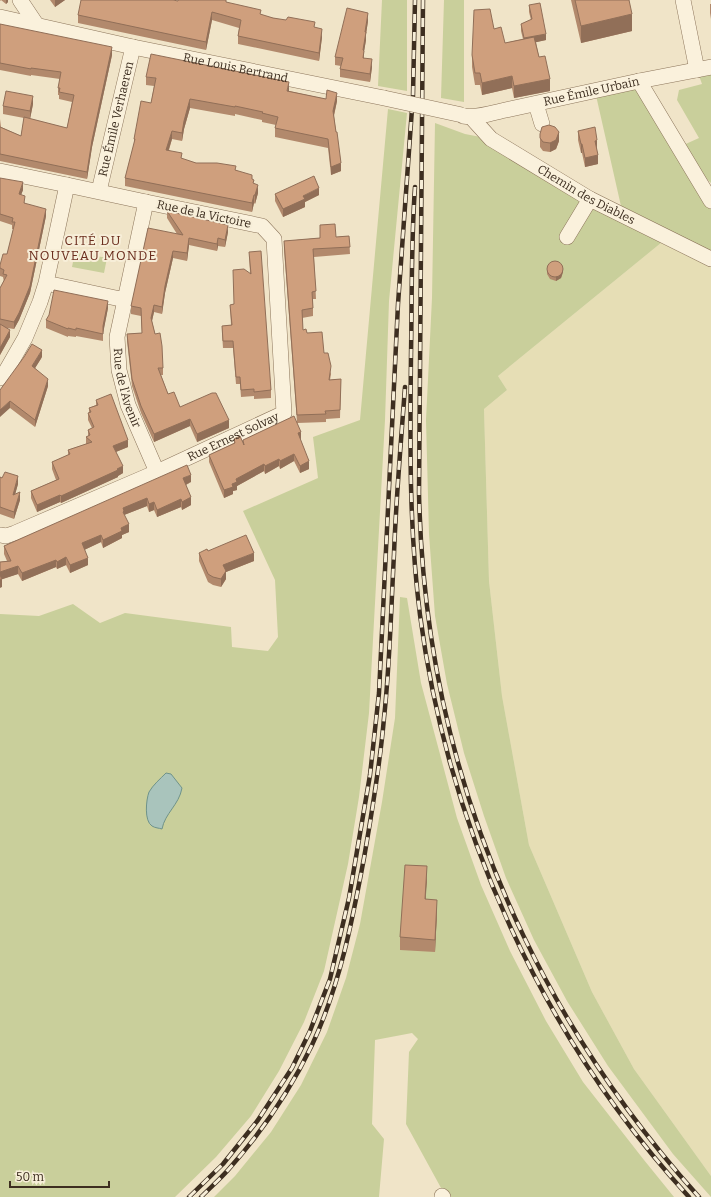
<svg xmlns="http://www.w3.org/2000/svg" width="711" height="1197" font-family="Bitter,serif">
  <style>
    .farmland { fill: #e6deb5 }
    .green { fill: #c9cf9b }
    .water { fill: #a9c4bc; stroke: #6f938a }
    .lines { fill: none; stroke-linecap: round; stroke-linejoin: round }
    .minor-casing { stroke: #8d765c; stroke-width: 16 }
    .minor { stroke: #faf1dc; stroke-width: 15 }
    .rail-casing { stroke: #3d2e20; stroke-width: 4.5 }
    .rail { stroke: #f7eed8; stroke-width: 3; stroke-dasharray: 9; stroke-linecap: butt }
    .minor-bridge-casing { stroke: #8d765c; stroke-width: 16; stroke-linecap: butt }
    .minor-bridge { stroke: #faf1dc; stroke-width: 15 }
    .wall { fill: #b2896c }
    .shaded-wall { fill: #916f58 }
    .building { fill: #cf9f7d; stroke: #916f58 }
    .labels { text-anchor: middle; stroke-width: 4; stroke-linejoin: round; paint-order: stroke }
    .street-label { font-size: 12px; fill: #3d2e20; stroke: #f7eed8 }
    .neighbourhood-label { font-size: 13px; letter-spacing: 1px; fill: #6b2e1e; stroke: #f7eed8 }
  </style>
  <rect width="100%" height="100%" fill="#f0e4c8"/>
  <path class="farmland" d="M667 238 711 259V1176L634 1069 592 992 529 845 502 696 489 581 484 409 507 390 498 376Z"/>
  <path class="green" d="M382 0H407V91L378 86Z
    M444 0H464V102L441 98Z
    M711 67V183L696 169 711 201V259L667 238 498 376 507 390 484 409 489 581 502 696 529 845 592 992 634 1069 711 1176V1197L673 1154 608 1066 567 1001 534 940 506 878 484 816 464 753 447 684 435 616 429 534 426 420 432 298 435 123 465 134 491 139 623 215 595 91 639 81 679 147 699 138 677 100 679 90 702 84 697 70Z
    M388 109 407 113 389 301 385 420 369 713 359 797 348 864 324 971 304 1022 279 1071 251 1116 216 1157 175 1197H0V614L39 616 73 604 100 623 125 613 231 627 232 647 268 651 278 637 275 580 243 511 318 478 313 437 360 420Z
    M75 252 107 258 104 273 72 267Z
    M400 597 407 598 421 683 457 818 481 885 510 951 546 1021 583 1082 644 1160 674 1197H446L406 1124 409 1052 418 1039 412 1033 375 1040 372 1124 384 1139 379 1197H214L235 1176 271 1132 301 1085 327 1032 346 978 360 924 382 802 395 718Z"/>
  <path class="water" d="M166 773 171 774 182 788C179 805 165 813 162 829 159 828 155 828 152 826 144 821 146 800 149 792 153 785 160 779 166 773Z"/>
  <g class="lines">
    <g class="minor-casing">
      <g id="minor">
        <path d="M20 0 36 24"/>
        <path d="M683 0 697 70"/>
        <path id="s1" d="M0 17 133 47 384 98"/>
        <path d="M639 81 711 201"/>
        <path d="M536 104 542 124"/>
        <path id="s2" d="M463 116C476 118 489 114 501 111L639 81 711 67"/>
        <path id="s3" d="M471 117 491 139 590 199 711 259"/>
        <path d="M0 171 67 185"/>
        <path id="s4" d="M99 191 133 47"/>
        <path d="M567 237 590 199"/>
        <path id="s5" d="M125 300 117 337 119 370 128 405 157 472"/>
        <path d="M0 378 6 371 25 338 40 302 46 283 67 185 146 202 125 300 46 283"/>
        <path id="s6" d="M0 535 6 536 15 533 157 472 284 413 274 239 262 226 146 202"/>
        <path d="M442 1196 443 1197"/>
      </g>
    </g>
    <use href="#minor" class="minor"/>
    <g class="rail-casing">
      <path id="rail" d="M423 0 419 493C420 541 424 589 431 636 462 845 558 1041 699 1197
        M415 187C411 243 412 299 411 355 410 442 409 529 420 615 448 829 543 1038 689 1197
        M189 1197 223 1164 258 1120 292 1068 310 1031 330 979 349 898 370 775 379 693 398 304 413 95 415 0
        M201 1197C210 1188 220 1179 228 1170 261 1133 291 1089 312 1045 340 985 352 922 364 858 372 812 380 765 384 718 390 663 391 609 394 554 396 498 401 442 405 387"/>
    </g>
    <use href="#rail" class="rail"/>
    <g class="minor-bridge-casing">
      <path id="minor-bridge" d="M384 98 462 115"/>
    </g>
    <use href="#minor-bridge" class="minor-bridge"/>
  </g>
  <path class="wall" d="M0 0H8V2L6 4 1 0 0 1Z
    M50 0H65L55 7Z
    M571 0H629L632 31 581 43Z
    M178 1 227 3 261 15 315 28 322 37 319 61 238 44V36L239 28 212 20 206 50 78 23V15Z
    M710 4H711V19L710 13Z
    M529 5 546 40 536 42 539 57 550 91 514 98 512 88 482 95 480 85H475L472 67V55L494 29 505 43 523 39 521 31V24L531 20 529 12Z
    M368 21 366 34V40L364 51V58L372 67 370 82 340 77V69L341 66 335 65V57Z
    M0 24 112 55 92 147 87 179 0 161V119L1 127 21 136 24 118 3 114V106L33 104 30 119 67 128 72 102 59 99V95H58V88L60 79 31 75V76L0 70Z
    M146 77 289 91 326 99 337 101 334 116 341 171 331 175 328 148 275 137V128L276 125 262 122V120L235 114V116L190 108 184 129 182 141 172 139 169 150 182 159 196 163 236 170 252 180 258 193 255 204 254 203 252 212 125 186V178L134 144V139L151 103 154 86 146 85Z
    M578 131 597 149V150L598 164 585 167 582 153H581L578 140Z
    M540 134 559 141 556 149 550 152 543 151 540 147Z
    M0 178 23 190 21 194 25 204 46 216 30 293 19 320 14 329 7 328 10 337 0 355V288L4 282 3 277 0 276V265L7 254 14 229H12V225L0 221Z
    M275 194 319 195 305 202V207L283 217 275 201Z
    M167 211 228 232 225 247 218 246 217 251 189 245 187 261 173 258 165 293 162 314 154 312 152 321 163 368V375H161L168 394 180 407 229 428 197 442 190 426 154 442 141 413 132 386 127 341V334L142 333 141 316 131 314V306L177 234 167 218Z
    M320 225 336 237 349 236 350 254 314 257 316 299H313V316L302 318 303 330 324 353 331 374 330 380 341 379 340 418 326 419V422L297 423 301 439 300 440 309 469 300 473 294 461 280 469 279 466 265 474 264 471 237 486V490L233 491V494L224 498 209 462V455L234 443V439L243 444 297 422 284 249V241L320 238Z
    M249 252 271 390V398L254 399V396L241 397 240 384H236L233 348H223L222 333V326L231 325 230 305 234 304 250 273Z
    M547 270 563 272 561 278 556 281 550 279 547 274Z
    M108 308 103 332V341L76 336V337L68 336V337L46 328V320Z
    M42 357 35 368 48 386 35 427 10 408 0 390Z
    M96 400 128 447 116 452 123 473 118 476V477L61 503 60 502 37 512 31 498V491L56 480 52 469V462L68 455V450L86 444V437L88 436V430L92 428 88 420V413H89V408L96 405Z
    M0 477 18 484 15 494 20 500 14 519 0 514Z
    M191 482 186 485 191 505 182 510 181 507 157 517 154 510 149 512 147 506 124 515 129 532 122 535V538L103 548 101 542 84 550 88 565 70 573 66 565 57 569 56 567 22 581 18 574 2 579V587L0 562 7 561 4 554V546Z
    M208 551 254 561 226 572V579L221 587 213 585 208 582 199 561V553Z
    M427 878 425 899 437 912 435 952 400 950V937Z"/>
  <path class="shaded-wall" d="M6 0H8V2L6 4Z
    M55 0H65L55 7Z
    M212 12V20L206 50V42Z
    M368 13V21L366 34V40L363 58V50L365 32Z
    M632 14V31L581 43V26Z
    M322 29V37L319 61V53Z
    M546 34V40L524 45V38Z
    M112 47V55L92 147 87 179V172L92 140Z
    M372 59V67L370 82V74Z
    M512 76V88L482 95V83Z
    M550 79V91L514 98V86Z
    M289 82V91L287 99V91Z
    M337 93V101L333 119V111Z
    M33 96V104L30 119V111Z
    M190 99V108L184 129 182 141V133L184 121Z
    M172 131V139L166 158V150Z
    M559 132V141L556 149 550 152V143Z
    M597 140V149L595 150V141Z
    M581 144H582V153H581Z
    M598 155V164L585 167V158Z
    M341 163V171L331 175V167Z
    M23 182V190L19 201V194Z
    M258 185V193L255 204V195Z
    M319 188V195L305 202V207L283 217V209L303 196Z
    M254 195V203L252 212V203Z
    M46 209V216L30 293 19 320 14 329V322Z
    M228 225V232L225 247V240Z
    M189 238V245L187 261V253Z
    M218 238V246L217 251V244Z
    M173 251V258L165 293 162 314V307L165 286Z
    M563 268V272L561 278 556 281V276Z
    M108 301V308L103 334V326Z
    M154 305V312L151 325V318Z
    M10 330V337L0 355V348Z
    M42 350V357L32 373V366Z
    M48 379V386L35 427V420Z
    M10 401V408L0 417V410Z
    M190 419V426L154 442V434Z
    M229 420V428L197 442V434Z
    M301 432V439L298 441V433Z
    M128 440V447L113 453V446Z
    M294 454V461L280 469V461Z
    M279 459V466L265 474V466Z
    M309 461V469L300 473V466Z
    M264 464V471L237 486V490L233 491V494L224 498V490L232 484 236 479Z
    M123 466V473L118 476V477L61 503V496Z
    M191 475V482L183 486V478Z
    M18 476V484L13 502V495Z
    M20 492V500L14 519V512Z
    M60 495V502L37 512V505Z
    M191 497V505L182 510V502Z
    M147 498V506L124 515 123 519V508Z
    M181 499V507L157 517V510Z
    M154 502V510L149 512V504Z
    M129 524V532L122 535V538L103 548V540L121 528Z
    M101 535V542L82 551V543Z
    M254 553V561L226 572V579L221 587V579L223 565Z
    M66 557V565L57 569V562Z
    M88 558V565L70 573V565Z
    M56 560V567L22 581V573Z
    M18 566V574L0 580V572Z
    M2 579V587L0 588V580Z
    M427 866V878L425 911V899Z
    M437 900V912L435 952V940Z"/>
  <path class="building" d="M81 0H173L178 1V0H226V2L261 10 260 14 273 18 286 20 288 17 315 22 314 27 322 29 319 53 238 36 241 20 212 12 206 42 78 15Z
    M575 0H629L632 14 581 26Z
    M540 3 546 34 524 38 521 24 532 19 529 5Z
    M347 8 368 13 365 32H366L363 50 364 51 363 58 372 59 370 74 340 69 343 58 335 57Z
    M490 9 494 29 501 27 505 43 534 37 539 57 545 56 550 79 514 86 512 76 482 83 480 73H475L472 55 474 10Z
    M0 24 112 47 92 140 87 172 0 154V127L21 136 24 117 67 128 74 95 59 92 60 88H58L61 72 31 68V69L0 63Z
    M151 54 289 82 287 91 326 99 327 90 337 93 333 111 336 132H337L341 163 331 167 328 139 275 128 278 117 262 113 263 112 235 106V107L190 99 184 121 182 133 172 131 166 150 182 153 181 158 196 163H217L236 166 235 170 252 175V179L254 180 253 183 258 185 255 195H254L252 203 125 178 135 139H134L141 101 151 103 156 78 146 77Z
    M6 91 33 96 30 111 3 106Z
    M549 125 555 127 559 132 556 140 550 143 543 142 540 138V134L542 127Z
    M595 127 597 140 595 141 598 155 585 158 582 144H581L578 131Z
    M314 176 319 188 303 196 305 199 283 209 275 194Z
    M0 178 23 182 19 194 25 196 24 203 46 209 30 286 19 313 14 322 0 319V288L7 275 3 274 4 270 0 268V265L3 254H7L15 222H12L13 218 0 214Z
    M167 211 228 225 225 240 218 238 217 244 189 238 187 253 173 251 165 286 162 307 154 305 151 318 155 334 160 333 162 346 163 368H158L168 394 174 392 180 407 212 393H216L229 420 197 434 190 419 154 434 141 406 132 379 127 334 142 333 141 308 131 306 148 228 183 235Z
    M335 224 336 237 349 236 350 247 313 249 316 291 312 292 313 308 302 310 303 330 306 329 307 333 322 332 324 353H328L331 366 329 380 341 379 340 410 325 411 326 414 297 415 284 241 320 238V225Z
    M261 251 271 390 254 392V389L241 390 240 377H236L233 341H223L222 326 232 325 230 305 234 304 233 270 244 269 251 274 249 252Z
    M547 269a8 8 0 1 1 16 0a8 8 0 1 1-16 0Z
    M54 290 108 301 103 326V334L76 328V330L68 328V329L46 320 49 315Z
    M0 324 10 330 0 348Z
    M32 344 42 350 32 366 48 379 35 420 10 401 0 410V390L24 357Z
    M111 394 128 440 113 446 123 466 117 469 118 470 61 496 60 495 37 505 31 491 59 479 52 462 70 454 68 450 92 442 86 437 90 435 88 430 94 427 88 413 91 412 89 408 98 405 96 400Z
    M294 416 301 432 298 433 309 461 300 466 294 454 280 461 279 459 265 466 264 464 236 479 237 482 232 484 233 487 224 490 209 455 235 443 234 439 240 436 244 445 243 440Z
    M187 465 191 475 183 478 191 497 182 502 181 499 157 510 154 502 149 504 147 498 123 508 124 511 123 512 129 524 121 528 122 531 103 540 101 535 82 543 88 558 70 565 66 557 57 562 56 560 22 573 18 566 0 572V562L11 561 4 546Z
    M5 472 18 476 13 495 20 492 14 512 0 507V477L2 478Z
    M246 535 254 553 223 565 226 571 221 579 213 577 208 574 199 553 207 549 208 551Z
    M0 575 2 579 0 580Z
    M405 865 427 866 425 899 437 900 435 940 400 937Z"/>
  <g class="labels">
    <g class="street-label">
      <text dy="4" stroke="none"><textPath href="#s1" startOffset="241">Rue Louis Bertrand</textPath></text>
      <text dy="4" stroke="none"><textPath href="#s2" startOffset="131">Rue Émile Urbain</textPath></text>
      <text dy="4" stroke="none"><textPath href="#s4" startOffset="74">Rue Émile Verhaeren</textPath></text>
      <text dy="4" stroke="none"><textPath href="#s3" startOffset="140">Chemin des Diables</textPath></text>
      <text transform="translate(204 214) rotate(12)" y="4">Rue de la Victoire</text>
      <text dy="4" stroke="none"><textPath href="#s5" startOffset="90">Rue de l'Avenir</textPath></text>
      <text dy="4" stroke="none"><textPath href="#s6" startOffset="254">Rue Ernest Solvay</textPath></text>
    </g>
    <g class="neighbourhood-label">
      <text x="93" y="245">CITÉ DU<tspan x="93" dy="15">NOUVEAU MONDE</tspan></text>
    </g>
  </g>
  <path d="M10 1181v6h99v-6" fill="none" stroke="#3d2e20" stroke-width="2"/>
  <text x="16" y="1181" font-size="12" fill="#3d2e20" stroke="#f7eed8" stroke-width="3" paint-order="stroke">50 m</text>
</svg>
